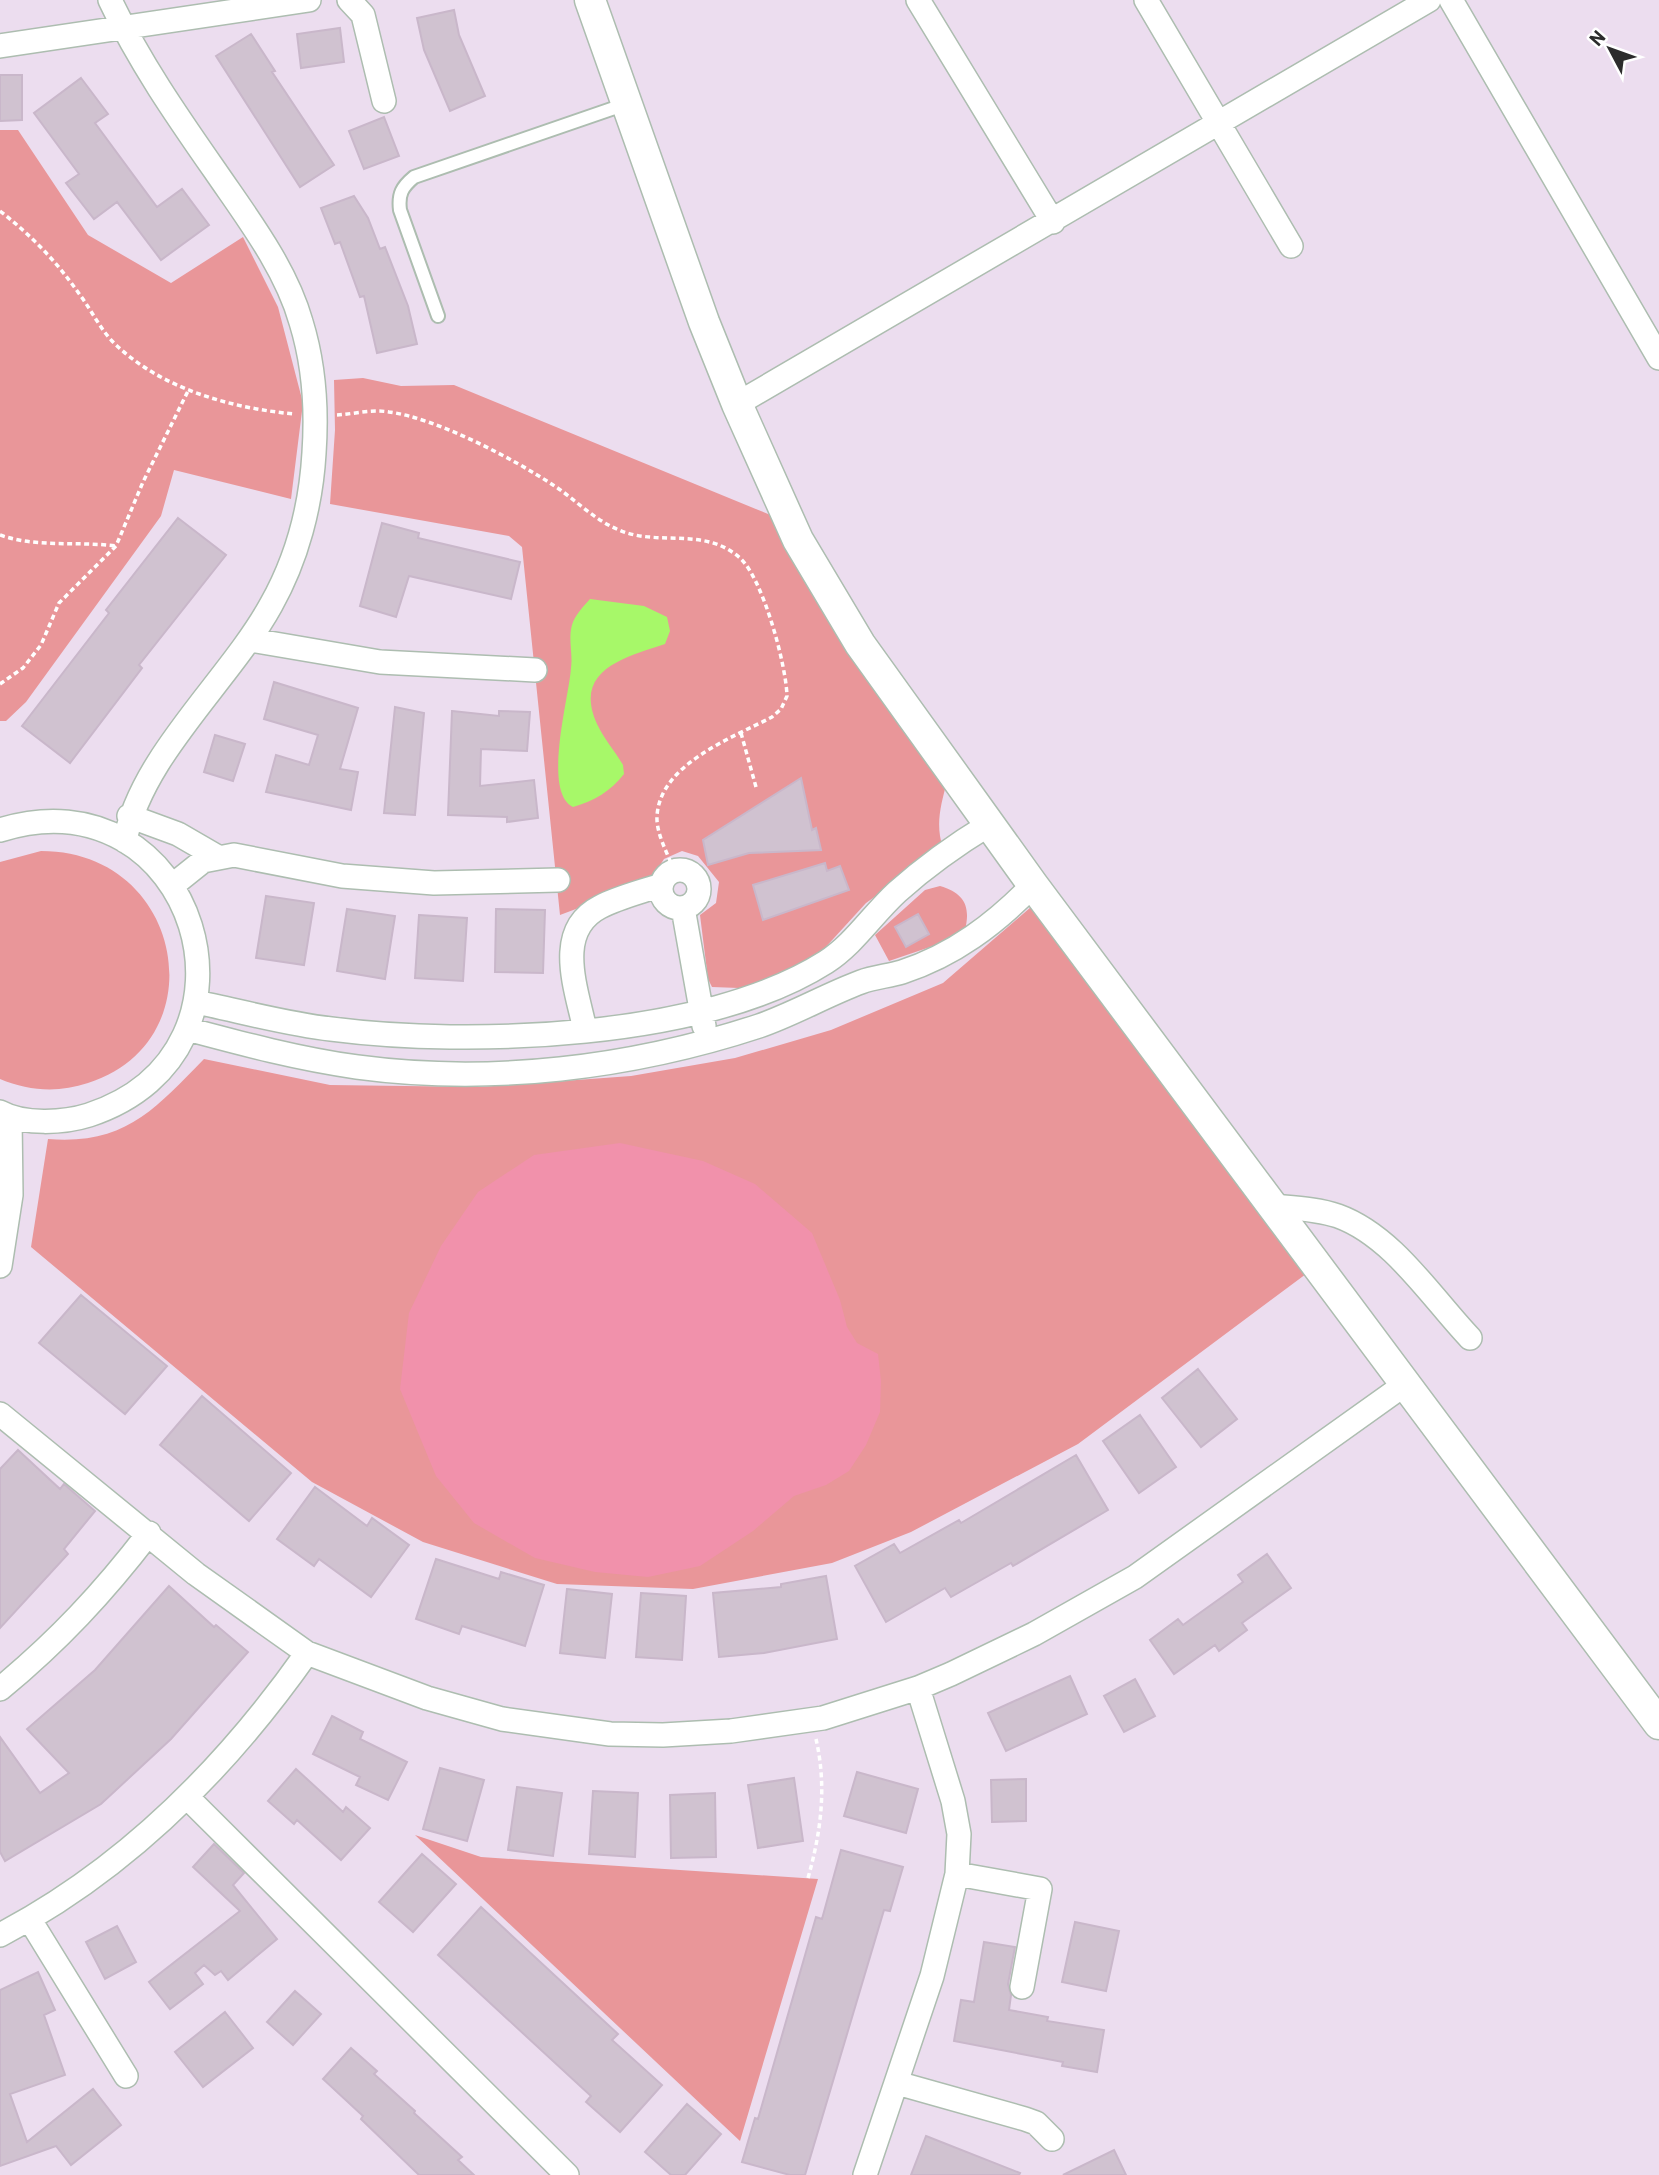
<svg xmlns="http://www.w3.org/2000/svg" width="1659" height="2175" font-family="Barlow,sans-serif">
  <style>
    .green { fill: #e99699 }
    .pitch { fill: #f191ab }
    .water { fill: #a7f869 }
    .building { fill: #d0c2d0; stroke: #c9b7ca; stroke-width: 2 }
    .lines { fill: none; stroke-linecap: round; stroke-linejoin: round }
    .service-casing { stroke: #adbdb0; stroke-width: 16 }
    .minor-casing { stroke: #adbdb0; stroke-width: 26 }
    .tertiary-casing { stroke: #adbdb0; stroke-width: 33 }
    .path { stroke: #fff; stroke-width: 3.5; stroke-dasharray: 5 3.5; stroke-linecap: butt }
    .service { stroke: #fff; stroke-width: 12 }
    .minor { stroke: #fff; stroke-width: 23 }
    .tertiary { stroke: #fff; stroke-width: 30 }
  </style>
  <rect width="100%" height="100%" fill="#ecddef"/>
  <path class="green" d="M0 130H18L88 235 171 283 243 237 278 307 303 403 291 499 174 470 161 516 26 702 6 721H0Z
    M363 378 401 386 454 385 785 521 947 781C941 805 935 824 943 848L866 903 813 961 784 975 739 988 712 987 708 979 700 915 716 903 719 882 698 856 682 851 664 859 650 881 560 915 522 547 509 536 330 504 335 430 334 380Z
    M41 851C185 851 218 1042 88 1083 58 1093 29 1091 0 1079V862Z
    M940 886C964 893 971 906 965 930L939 944 889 961 875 935 925 890Z
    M1031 907 1306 1274 1078 1444 911 1532 832 1563 693 1589 557 1584 423 1542 312 1482 31 1247 48 1139C125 1145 154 1110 204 1059L330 1085 480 1087 631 1076 735 1058 831 1030 943 983Z
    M415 1835 481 1857 818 1879 740 2141Z"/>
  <path class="pitch" d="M620 1143 703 1161 755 1184 812 1233 840 1300 847 1327 857 1343 878 1354 881 1381 880 1412 866 1445 849 1471 826 1485 794 1496 753 1531 700 1566 648 1577 595 1572 535 1558 474 1523 436 1476 400 1389 409 1313 441 1246 478 1192 534 1155Z"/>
  <path class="water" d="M590 599 644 606 667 617 670 631 665 644C627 657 572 669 597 724 604 739 615 751 623 765L624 774C611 791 594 801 573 807 542 792 569 698 571 668 573 654 568 639 572 625 575 615 583 607 590 599Z"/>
  <path class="building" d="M454 10 459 35 485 96 450 111 424 50 417 18Z
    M340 28 344 62 301 68 297 34Z
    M251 34 275 71 272 72 334 165 300 187 216 56Z
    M0 75H22V120L0 121Z
    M81 78 108 114 95 123 157 207 182 189 209 225 161 260 117 202 94 219 66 183 79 174 34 113Z
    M384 117 399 156 364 169 349 131Z
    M354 196 368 218 380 249 385 247 408 306 417 344 377 353 364 296 360 297 340 242 335 244 321 208Z
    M178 518 226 555 139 665 142 668 70 763 22 726 109 613 106 610Z
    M382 523 419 533 418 538 520 562 511 599 409 576 396 617 360 606Z
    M274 682 358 708 340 769 358 772 351 810 266 792 276 755 309 765 318 735 264 719Z
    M395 707 424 713 415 815 384 813Z
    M452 711 499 716V711L530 712 527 751 481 749 480 786 534 780 538 818 507 822V817L448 815Z
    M215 735 245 744 233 781 204 772Z
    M801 778 812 830 816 828 821 850 749 853 708 865 703 840Z
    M825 863 827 871 840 866 849 890 763 920 753 885Z
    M266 896 314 903 304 965 256 958Z
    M347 909 395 916 385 979 337 971Z
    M496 909 545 910 543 973 495 972Z
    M918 914 929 934 906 947 895 927Z
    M419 915 467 918 463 981 415 978Z
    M81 1295 167 1366 125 1414 39 1343Z
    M1198 1369 1237 1419 1201 1447 1162 1398Z
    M202 1396 291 1473 249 1521 160 1445Z
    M1140 1415 1176 1467 1139 1493 1103 1441Z
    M18 1450 60 1489 64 1484 95 1511 64 1549 68 1554 0 1628V1469Z
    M1076 1455 1108 1510 1013 1566 1011 1563 951 1597 945 1588 886 1622 855 1566 894 1544 900 1553 959 1520 961 1523Z
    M315 1487 367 1526 372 1518 409 1545 371 1597 319 1559 314 1566 277 1539Z
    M1267 1554 1291 1588 1242 1623 1247 1630 1219 1651 1215 1645 1174 1674 1150 1640 1178 1619 1183 1625 1243 1582 1238 1575Z
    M436 1559 499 1579 501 1572 544 1585 525 1646 462 1626 459 1634 416 1619Z
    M826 1576 837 1639 764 1653 719 1657 713 1593 781 1587V1584Z
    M169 1586 214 1627 216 1625 248 1652 171 1739 101 1804 5 1861 0 1852V1737L40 1793 69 1773 27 1729 95 1670Z
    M567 1589 612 1594 605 1658 560 1653Z
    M641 1593 686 1596 682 1660 636 1657Z
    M1070 1676 1087 1714 1006 1751 988 1713Z
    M1135 1679 1155 1716 1124 1732 1104 1696Z
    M332 1716 363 1732 360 1739 407 1762 388 1800 356 1785 360 1777 313 1754Z
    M440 1768 484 1780 467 1841 423 1829Z
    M296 1769 343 1812 346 1807 370 1828 341 1860 297 1820 294 1824 268 1801Z
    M857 1772 918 1789 906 1833 844 1816Z
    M794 1778 803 1841 758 1848 748 1785Z
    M1026 1779V1821L992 1822 991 1780Z
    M517 1787 562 1793 553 1856 508 1850Z
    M593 1791 638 1793 635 1857 589 1854Z
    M715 1793 716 1857 671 1858 670 1795Z
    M214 1844 244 1873 233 1885 277 1939 228 1980 221 1971 215 1975 204 1965 195 1973 203 1984 170 2009 149 1982 240 1911 193 1867Z
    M841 1850 903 1867 890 1911 884 1910 805 2175H790L742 2162 755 2118 758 2119 816 1917 822 1919Z
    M422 1854 456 1884 413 1932 379 1902Z
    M481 1907 618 2034 612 2040 662 2085 620 2132 586 2102 591 2096 438 1955Z
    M1075 1922 1119 1931 1106 1991 1062 1982Z
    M117 1926 136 1962 105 1979 86 1942Z
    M984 1942 1015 1947 1008 1984 1011 1995 1009 2010 1048 2017 1047 2021 1104 2030 1097 2072 1062 2066 1063 2062 954 2041 961 2000 974 2002Z
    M38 1972 55 2010 44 2015 65 2075 10 2094 27 2142 93 2089 121 2125 71 2165 56 2146 0 2166V1990Z
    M295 1991 321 2014 293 2045 267 2022Z
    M225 2012 253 2048 203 2087 175 2052Z
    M351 2048 377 2071 374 2074 415 2111 414 2113 462 2157 458 2160 474 2175H419L361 2119 363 2116 323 2079Z
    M687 2104 721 2134 685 2175H671L645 2152Z
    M926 2136 1020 2173 1019 2175H911Z
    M1114 2150 1126 2175H1063Z"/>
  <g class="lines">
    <g class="service-casing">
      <path id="service" d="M438 316 400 210C398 194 402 187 414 177L626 104"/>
    </g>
    <g class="minor-casing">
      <path id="minor" d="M110 0C139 62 179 119 218 175 249 220 286 269 301 322 314 364 317 410 314 453 311 505 297 559 271 605 229 681 141 756 125 841
        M349 0 363 15 384 101
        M918 0 1053 222
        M1146 0 1291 246
        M1451 0 1659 358
        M0 46 309 0
        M737 404 1429 0
        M251 640 380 662 535 670
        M129 816 178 834 216 856
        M0 830C195 769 283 1051 89 1115 64 1123 23 1125 0 1112
        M661 889a19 19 0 1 1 38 0a19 19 0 1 1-38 0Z
        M173 885 203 861 234 855 342 876 434 883 558 880
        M683 908 704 1026
        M196 1002C240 1011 286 1024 331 1029 470 1047 705 1039 826 962 854 944 872 915 897 892 926 866 957 844 990 824
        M187 1029C243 1044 299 1059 357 1067 491 1085 631 1068 759 1026 794 1014 826 995 861 982 874 977 889 976 902 972 954 955 995 924 1033 885
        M585 1030C577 990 553 931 600 907 619 897 641 892 661 885
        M1273 1206C1294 1208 1318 1209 1338 1216 1393 1236 1431 1297 1470 1338
        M0 1266 11 1195 10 1118
        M0 1414 196 1574 307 1653 427 1698 502 1719 610 1734 663 1735 731 1731 823 1718 918 1688 951 1674 1034 1634 1135 1577 1404 1385
        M0 1689C58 1641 103 1593 149 1533
        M188 1798 567 2175
        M957 1874 1040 1889 1022 1987
        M30 1920 126 2076
        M0 1935C126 1869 226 1768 307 1653
        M897 2083 1025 2119 1036 2123 1052 2139
        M865 2175 932 1976 957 1874 959 1834 953 1801 918 1688"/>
    </g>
    <g class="tertiary-casing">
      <path id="tertiary" d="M590 0 704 322 737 404 798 540 860 644 1033 885 1659 1724"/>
    </g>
    <path class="path" d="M0 211C32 236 57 262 80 295 92 311 100 329 114 343 161 389 231 408 294 414
      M337 415C354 414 372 409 389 412 436 418 514 459 553 485 575 499 594 520 619 530 658 547 704 526 740 558 763 579 786 664 787 696L781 709 772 717C732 738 660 764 657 816 656 833 667 852 673 868
      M0 535C37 548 78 541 116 546
      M0 684 23 668 41 645 59 603 116 546 143 482 188 391
      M741 733 756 787
      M808 1878C821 1832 827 1787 816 1739"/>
    <use href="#service" class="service"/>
    <use href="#minor" class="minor"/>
    <use href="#tertiary" class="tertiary"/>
  </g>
  <g transform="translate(1610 49) rotate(311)" stroke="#ffffff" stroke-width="5" paint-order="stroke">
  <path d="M0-5L12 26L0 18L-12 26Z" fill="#2c2c2c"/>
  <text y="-10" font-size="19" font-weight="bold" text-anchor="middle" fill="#2c2c2c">N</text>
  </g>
</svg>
